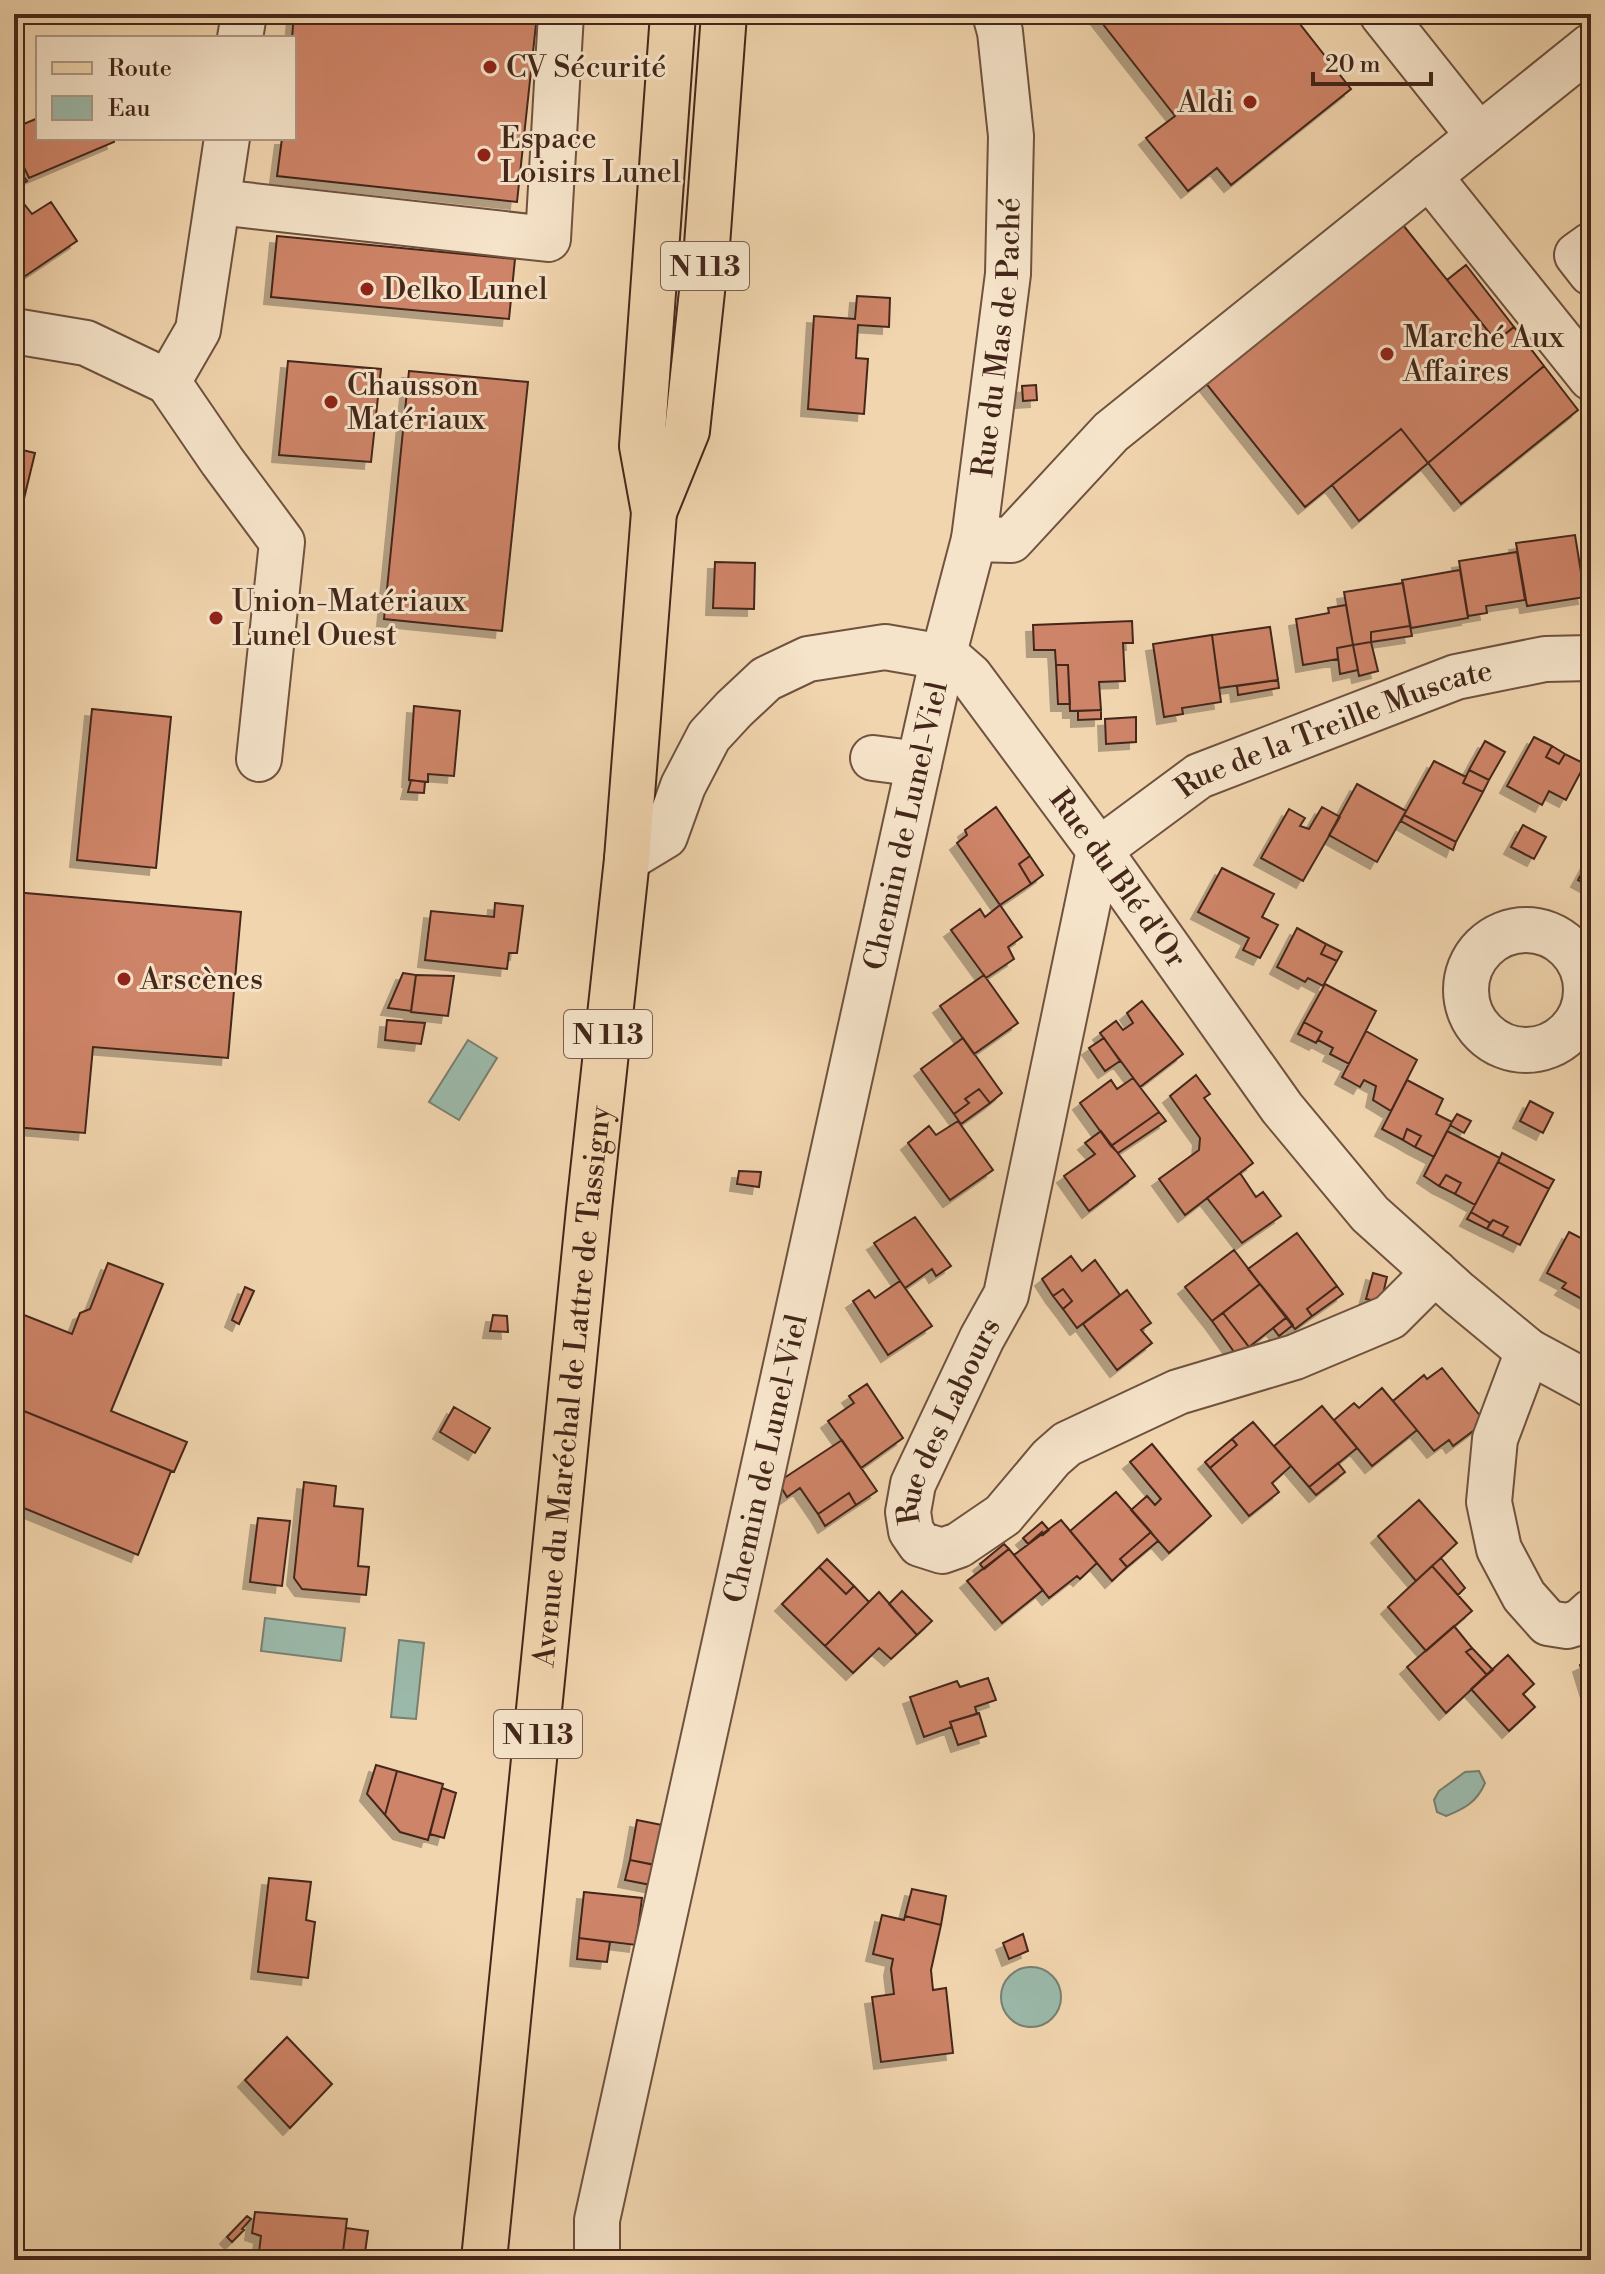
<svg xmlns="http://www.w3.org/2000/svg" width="1605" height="2274" font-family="'Libre Bodoni',serif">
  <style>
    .water { fill: #9bb9aa; stroke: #787f70; stroke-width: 2 }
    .building { fill: #ce8467; stroke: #44271a; stroke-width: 2; filter: url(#shadow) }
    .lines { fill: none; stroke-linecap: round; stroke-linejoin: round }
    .minor-casing { stroke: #6f523f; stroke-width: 48 }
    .major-casing { stroke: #44271a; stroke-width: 48 }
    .minor { stroke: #f6e4ca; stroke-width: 44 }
    .major { stroke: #f1d5ae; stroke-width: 44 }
    .poi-dot { fill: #8f2418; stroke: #f6e4ca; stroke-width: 3 }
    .labels { text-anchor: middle; stroke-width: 6; stroke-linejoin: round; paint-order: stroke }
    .shield { fill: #f6e4ca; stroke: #79604f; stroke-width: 2 }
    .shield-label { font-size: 28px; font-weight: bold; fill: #44271a }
    .poi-label { font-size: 30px; fill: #44271a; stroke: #f6e4ca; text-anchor: start }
    .street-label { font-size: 30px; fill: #44271a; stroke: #f6e4ca }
  </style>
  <defs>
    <filter id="shadow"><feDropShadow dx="-7" dy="7" stdDeviation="0" flood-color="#0004"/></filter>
  </defs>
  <rect width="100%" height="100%" fill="#f1d5ae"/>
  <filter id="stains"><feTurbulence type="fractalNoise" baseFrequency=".0025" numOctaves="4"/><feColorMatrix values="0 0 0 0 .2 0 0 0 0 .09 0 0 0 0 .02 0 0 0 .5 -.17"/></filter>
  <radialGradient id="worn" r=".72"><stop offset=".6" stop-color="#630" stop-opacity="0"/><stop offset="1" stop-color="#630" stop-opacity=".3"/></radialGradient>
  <path class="water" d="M468 1040 497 1058 459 1120 429 1102Z
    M265 1618 345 1628 341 1661 261 1651Z
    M399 1640 424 1643 416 1719 391 1717Z
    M1479 1771 1485 1783C1477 1802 1464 1809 1446 1816L1437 1812 1434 1800 1439 1791 1465 1772Z
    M1001 1997a30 30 0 1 1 60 0a30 30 0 1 1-60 0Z"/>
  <path class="building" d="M294 14H445L536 24 517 202 277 176 282 138H294V38H292Z
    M1095 14H1292L1351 89 1231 185 1217 168 1188 191 1146 138 1175 116Z
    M38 118V138H113L114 142 29 178 14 146V128Z
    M14 164 27 181 14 189Z
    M14 191 32 214 51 202 77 241 15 283Z
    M1403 225 1496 341 1514 327 1544 366 1428 463 1401 429 1305 507 1204 381Z
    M277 236 515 259 509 319 271 297Z
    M1466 265 1514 327 1496 341 1447 280Z
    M857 296 890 298 889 327 858 325 856 358 868 359 864 414 808 409 814 316 855 319Z
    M288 361 381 369 371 462 279 455Z
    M1544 366 1578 410 1461 504 1428 463Z
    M409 371 528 382 502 631 384 619Z
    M1036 385 1037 400 1023 401 1022 386Z
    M1401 429 1428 463 1359 521 1332 485Z
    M14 448 35 453 14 540Z
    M1575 535 1585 597 1527 606 1516 543Z
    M1517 552 1525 600 1486 606 1487 613 1468 616 1459 561Z
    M715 562 755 563 754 609 713 608Z
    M1460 570 1468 618 1411 628 1402 580Z
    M1403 583 1410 626 1371 632V642L1353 645 1344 592Z
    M1346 605 1353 645 1337 648 1338 659 1303 665 1296 619 1329 613 1328 608Z
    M1132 621 1133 643H1123L1125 681 1099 682 1101 710 1070 711 1068 665H1056L1055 650H1034L1033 625Z
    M1410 626 1412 636 1371 642V632Z
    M1270 627 1278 680 1219 688 1212 635Z
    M1212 635 1221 702 1182 708 1183 714 1164 717 1153 644Z
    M1371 642 1378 671 1359 676 1353 645Z
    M1353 645 1358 670 1340 674 1337 648Z
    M1056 665H1068L1070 704H1058Z
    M1278 680 1279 688 1238 695 1237 686Z
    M414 706 460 711 454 776 428 774V782L409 780Z
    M92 709 171 717 156 868 77 860Z
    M1101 710V719L1078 720V711Z
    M1136 717V742L1106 744 1105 719Z
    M1534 737 1552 746 1546 757 1559 764 1565 754 1585 764 1566 800 1549 791 1542 805 1507 786Z
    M1485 741 1505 752 1489 780 1469 770Z
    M1552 746 1565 754 1559 764 1546 757Z
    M1434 761 1466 777 1463 783 1483 792 1456 842 1404 815Z
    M1469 770 1489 780 1483 792 1463 783Z
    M411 780 425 782 424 793 408 792Z
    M1357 784 1406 811 1377 862 1329 835Z
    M996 807 1030 856 1019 864 1031 884 1000 905 957 843 967 835 965 830Z
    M1322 807 1340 817 1303 881 1261 858 1289 809 1305 818 1300 826 1309 829Z
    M1404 815 1456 842 1453 850 1401 821Z
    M1523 825 1546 837 1534 859 1511 847Z
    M1030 856 1043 875 1031 884 1019 864Z
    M1591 856V887L1578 880Z
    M1222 868 1274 894 1262 917 1278 925 1260 958 1243 950 1249 938 1198 912Z
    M14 892 241 912 228 1058 93 1047 85 1133 14 1127Z
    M495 903 523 906 517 953H509L507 969 425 960 431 911 494 917Z
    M1000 905 1022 937 1008 947 1014 959 986 978 951 930 980 909 985 917Z
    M1297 928 1326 944 1321 954 1337 961 1323 986 1308 978 1305 982 1277 967Z
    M1326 944 1342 952 1337 961 1321 954Z
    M403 973 416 975 411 1011 388 1008Z
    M416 975 454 976 448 1016 411 1012Z
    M984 975 1018 1023 974 1054 940 1006Z
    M1325 984 1376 1011 1349 1064 1330 1054 1333 1048 1318 1040 1322 1032 1304 1022Z
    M1142 1001 1183 1054 1140 1087 1100 1033 1116 1021 1123 1030 1133 1023 1127 1013Z
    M387 1020 425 1023 421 1044 385 1040Z
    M1304 1022 1322 1032 1316 1043 1298 1034Z
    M1366 1031 1417 1060 1391 1111 1373 1100 1376 1086 1364 1080 1360 1087 1342 1077Z
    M963 1038 1002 1093 990 1103 979 1089 965 1099 969 1103 954 1114 921 1069Z
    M1104 1038 1120 1061 1105 1071 1089 1048Z
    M1196 1075 1210 1094 1204 1098 1253 1163 1185 1215 1159 1179 1199 1150 1200 1138 1170 1096Z
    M1133 1078 1159 1112 1111 1146 1080 1103 1111 1080 1117 1089Z
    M1407 1080 1443 1099 1436 1114 1452 1122 1434 1157 1415 1147 1421 1136 1407 1129 1403 1140 1382 1129Z
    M979 1089 990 1103 961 1124 954 1114 969 1103 965 1099Z
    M1530 1101 1553 1113 1543 1133 1520 1121Z
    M1159 1112 1166 1121 1118 1153 1111 1146Z
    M1457 1114 1471 1121 1464 1133 1450 1125Z
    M958 1121 993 1170 950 1200 908 1143 929 1126 936 1135Z
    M1407 1129 1421 1136 1415 1147 1403 1140Z
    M1101 1131 1135 1176 1089 1211 1064 1176 1095 1154 1085 1143Z
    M1447 1131 1500 1158 1475 1205 1455 1194 1461 1183 1446 1175 1439 1186 1424 1176Z
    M1502 1153 1554 1180 1549 1189 1498 1162Z
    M1498 1162 1549 1189 1520 1245 1502 1236 1508 1227 1493 1220 1490 1223 1471 1212Z
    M739 1171 761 1172 759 1187 737 1184Z
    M1240 1173 1256 1197 1263 1192 1281 1216 1242 1243 1207 1198Z
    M1446 1175 1461 1183 1455 1194 1439 1186Z
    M1471 1212 1490 1223 1487 1229 1467 1219Z
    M915 1217 951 1266 936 1276 932 1269 905 1288 874 1243Z
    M1493 1220 1508 1227 1502 1236 1487 1229Z
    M1569 1232 1591 1243V1304L1562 1288 1566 1283 1547 1273Z
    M1297 1233 1337 1286 1307 1309 1312 1316 1295 1329 1248 1269Z
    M1234 1250 1260 1284 1212 1321 1185 1287Z
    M1071 1256 1082 1271 1095 1260 1120 1295 1077 1328 1063 1309 1072 1301 1063 1289 1053 1296 1042 1279Z
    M108 1263 163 1284 111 1411 187 1442 174 1472 14 1407V1311L72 1334 80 1313 90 1309Z
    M1373 1273 1387 1277 1381 1302 1366 1299Z
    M900 1281 932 1326 888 1355 853 1301 869 1290 875 1298Z
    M1260 1284 1287 1317 1249 1347 1223 1313Z
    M1337 1286 1343 1294 1312 1316 1307 1309Z
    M245 1287 254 1291 239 1324 232 1320Z
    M1063 1289 1072 1301 1063 1309 1053 1296Z
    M1127 1290 1151 1323 1141 1330 1152 1343 1117 1370 1083 1324Z
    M1223 1313 1249 1347 1237 1356 1212 1321Z
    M493 1315 507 1316 508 1332 490 1331Z
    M1287 1317 1293 1325 1279 1336 1273 1328Z
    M1442 1368 1485 1422 1453 1446 1449 1440 1434 1451 1393 1401 1424 1375 1427 1379Z
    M867 1384 903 1438 861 1468 828 1421 854 1403 849 1396Z
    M1382 1388 1417 1430 1372 1466 1334 1420 1354 1403 1359 1408Z
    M1322 1406 1357 1448 1309 1487 1274 1446Z
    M14 1407 171 1471 138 1555 14 1504Z
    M454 1407 490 1428 475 1453 440 1432Z
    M1253 1422 1291 1466 1272 1483 1279 1492 1249 1516 1210 1468 1237 1445 1232 1439Z
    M1232 1439 1237 1445 1210 1468 1205 1462Z
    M842 1440 877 1491 856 1505 849 1493 818 1514 800 1488 787 1497 778 1482Z
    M1152 1444 1211 1516 1169 1553 1131 1510 1147 1496 1155 1505 1161 1499 1130 1462Z
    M1338 1463 1345 1472 1316 1495 1309 1487Z
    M304 1482 336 1486 334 1506 363 1509 358 1566 369 1567 366 1595 302 1589 294 1578Z
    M1116 1492 1151 1532 1120 1559 1127 1567 1112 1581 1070 1531Z
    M849 1493 856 1505 825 1526 818 1514Z
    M1419 1500 1457 1543 1416 1581 1378 1536Z
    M258 1518 290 1521 282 1586 250 1582Z
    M1061 1520 1097 1563 1080 1579 1077 1576 1049 1598 1014 1555Z
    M1042 1522 1049 1530 1043 1535 1042 1532 1028 1544 1023 1538Z
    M1151 1532 1158 1541 1127 1567 1120 1559Z
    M1004 1544 1009 1549 984 1569 980 1564Z
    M1009 1549 1043 1590 1002 1623 967 1581Z
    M1441 1558 1465 1588 1458 1595 1432 1566Z
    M827 1559 854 1586 846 1594 819 1567Z
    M1432 1566 1472 1611 1426 1651 1388 1607Z
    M819 1567 846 1594 854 1586 869 1602 825 1646 782 1604Z
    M902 1591 932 1621 917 1635 889 1604Z
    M879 1592 917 1635 891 1659 879 1648 853 1673 825 1646Z
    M1454 1626 1472 1648 1466 1652 1487 1675 1446 1713 1407 1667Z
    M1472 1648 1493 1670 1487 1675 1466 1652Z
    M1508 1655 1534 1684 1523 1694 1535 1707 1509 1731 1471 1689Z
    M1591 1660V1701L1580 1665Z
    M988 1678 996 1700 975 1707 977 1714 950 1722 952 1727 924 1737 910 1697 957 1681 960 1687Z
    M979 1713 986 1736 958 1745 950 1722Z
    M376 1765 397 1771 385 1815 367 1794Z
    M397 1771 443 1784 428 1840 400 1832 385 1815Z
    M442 1788 456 1793 444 1838 430 1834Z
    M637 1820 672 1827 664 1867 630 1860Z
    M630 1860 666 1867 661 1887 625 1880Z
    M269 1878 311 1882 306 1920 315 1922 308 1978 258 1972Z
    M912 1889 946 1896 941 1925 905 1916Z
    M584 1892 642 1898 636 1945 579 1938Z
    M882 1915 904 1920 905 1916 941 1925 931 1970 933 1990 946 1988 953 2053 881 2062 872 1997 894 1994 891 1969 893 1959 873 1954Z
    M1023 1934 1028 1951 1009 1959 1003 1943Z
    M579 1938 610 1942 607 1962 577 1959Z
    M287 2037 332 2084 290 2128 245 2080Z
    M255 2212 347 2219 342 2260H258L261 2236 252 2233Z
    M247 2216 251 2219 242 2229 244 2230 232 2242 227 2237Z
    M346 2228 368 2231 364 2260H342Z
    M218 2253 251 2255V2260H218Z"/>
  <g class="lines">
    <g class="minor-casing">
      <g id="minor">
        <path d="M1382 14 1479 136"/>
        <path d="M240 38 244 14"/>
        <path d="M1429 176 1591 378"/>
        <path d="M218 202 548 239 561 14"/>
        <path d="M1591 245 1577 255 1591 273"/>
        <path d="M14 331 86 343 168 382 198 330 227 138"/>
        <path d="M168 382 222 461 282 542 259 759"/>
        <path d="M974 539 1011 540 1111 432 1591 46"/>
        <path d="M873 758 919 764"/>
        <path id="s1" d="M627 859 665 836 683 786 709 736 734 709 766 679 808 659 885 647 943 657 954 662 970 676 1099 850 1282 1108 1370 1214 1458 1293 1528 1351 1591 1385"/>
        <circle cx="1526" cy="990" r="60"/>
        <path id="s2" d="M1435 1272 1390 1317 1295 1357 1178 1392 1067 1444 1051 1458 1003 1515 959 1545 942 1551 920 1544 911 1531 908 1512 913 1484 982 1338 1006 1295 1099 850 1199 776 1456 677 1545 659 1591 658"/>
        <path d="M1528 1351 1495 1439 1489 1502 1499 1549 1524 1596 1548 1623 1567 1626 1580 1622 1591 1612"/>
        <path id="s3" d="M597 2260V2220L919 764 943 657 974 539 1008 274 1011 136 1000 32 995 14"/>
      </g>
    </g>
    <g class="major-casing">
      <g id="major">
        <path d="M654 512 687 431 707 245 724 14"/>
        <path id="s4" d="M484 2260 589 1209 627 859 654 512 642 446 673 14"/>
      </g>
    </g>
    <use href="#minor" class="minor"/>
    <use href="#major" class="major"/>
  </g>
  <g class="poi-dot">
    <circle cx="490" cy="67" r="8"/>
    <circle cx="1250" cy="102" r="8"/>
    <circle cx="484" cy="155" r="8"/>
    <circle cx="367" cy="289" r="8"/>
    <circle cx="1387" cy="354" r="8"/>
    <circle cx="331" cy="402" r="8"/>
    <circle cx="216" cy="618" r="8"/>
    <circle cx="124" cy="979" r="8"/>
  </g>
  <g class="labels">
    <g class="shield">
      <rect x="661" y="242" width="88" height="48" rx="6"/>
      <rect x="564" y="1010" width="88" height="48" rx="6"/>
      <rect x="494" y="1710" width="88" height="48" rx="6"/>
    </g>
    <g class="shield-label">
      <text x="705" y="276">N 113</text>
      <text x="608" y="1044">N 113</text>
      <text x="538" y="1744">N 113</text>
    </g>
    <g class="poi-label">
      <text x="506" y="77">CV Sécurité</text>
      <text x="1234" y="112" text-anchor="end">Aldi</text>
      <text x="500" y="148">Espace<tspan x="500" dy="34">Loisirs Lunel</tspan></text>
      <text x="383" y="299">Delko Lunel</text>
      <text x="1403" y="347">Marché Aux<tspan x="1403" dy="34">Affaires</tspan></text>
      <text x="347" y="395">Chausson<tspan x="347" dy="34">Matériaux</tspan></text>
      <text x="232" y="611">Union-Matériaux<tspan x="232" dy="34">Lunel Ouest</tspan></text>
      <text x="140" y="989">Arscènes</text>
    </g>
    <g class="street-label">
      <text dy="10" stroke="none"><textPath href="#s3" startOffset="1966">Rue du Mas de Paché</textPath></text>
      <text dy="10" stroke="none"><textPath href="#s2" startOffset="1598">Rue de la Treille Muscate</textPath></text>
      <text dy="10" stroke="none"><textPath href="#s3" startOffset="1468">Chemin de Lunel-Viel</textPath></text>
      <text dy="10" stroke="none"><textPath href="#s1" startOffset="702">Rue du Blé d'Or</textPath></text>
      <text dy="10" stroke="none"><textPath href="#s4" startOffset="878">Avenue du Maréchal de Lattre de Tassigny</textPath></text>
      <text dy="10" stroke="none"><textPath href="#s2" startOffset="736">Rue des Labours</textPath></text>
      <text dy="10" stroke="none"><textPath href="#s3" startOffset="820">Chemin de Lunel-Viel</textPath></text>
    </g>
  </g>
  <rect width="1605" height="2274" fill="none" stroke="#f1d5ae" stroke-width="48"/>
  <rect x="16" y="16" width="1573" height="2242" fill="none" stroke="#44271a" stroke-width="4"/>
  <rect x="24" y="24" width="1557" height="2226" fill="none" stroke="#44271a" stroke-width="2"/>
  <rect x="36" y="36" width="260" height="104" fill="#f6e4ca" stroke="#af9884" stroke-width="2"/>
  <rect x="52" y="62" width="40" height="12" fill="#f1d5ae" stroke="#af9884" stroke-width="2"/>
  <text x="108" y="76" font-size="24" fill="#44271a">Route</text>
  <rect x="52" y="96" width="40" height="24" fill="#9bb9aa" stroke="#af9884" stroke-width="2"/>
  <text x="108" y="116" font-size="24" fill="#44271a">Eau</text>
  <path d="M1313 72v12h118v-12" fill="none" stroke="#44271a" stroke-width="4"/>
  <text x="1325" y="72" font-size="24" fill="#44271a" stroke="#f6e4ca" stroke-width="6" paint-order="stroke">20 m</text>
  <rect width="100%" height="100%" filter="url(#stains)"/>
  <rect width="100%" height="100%" fill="url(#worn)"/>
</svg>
